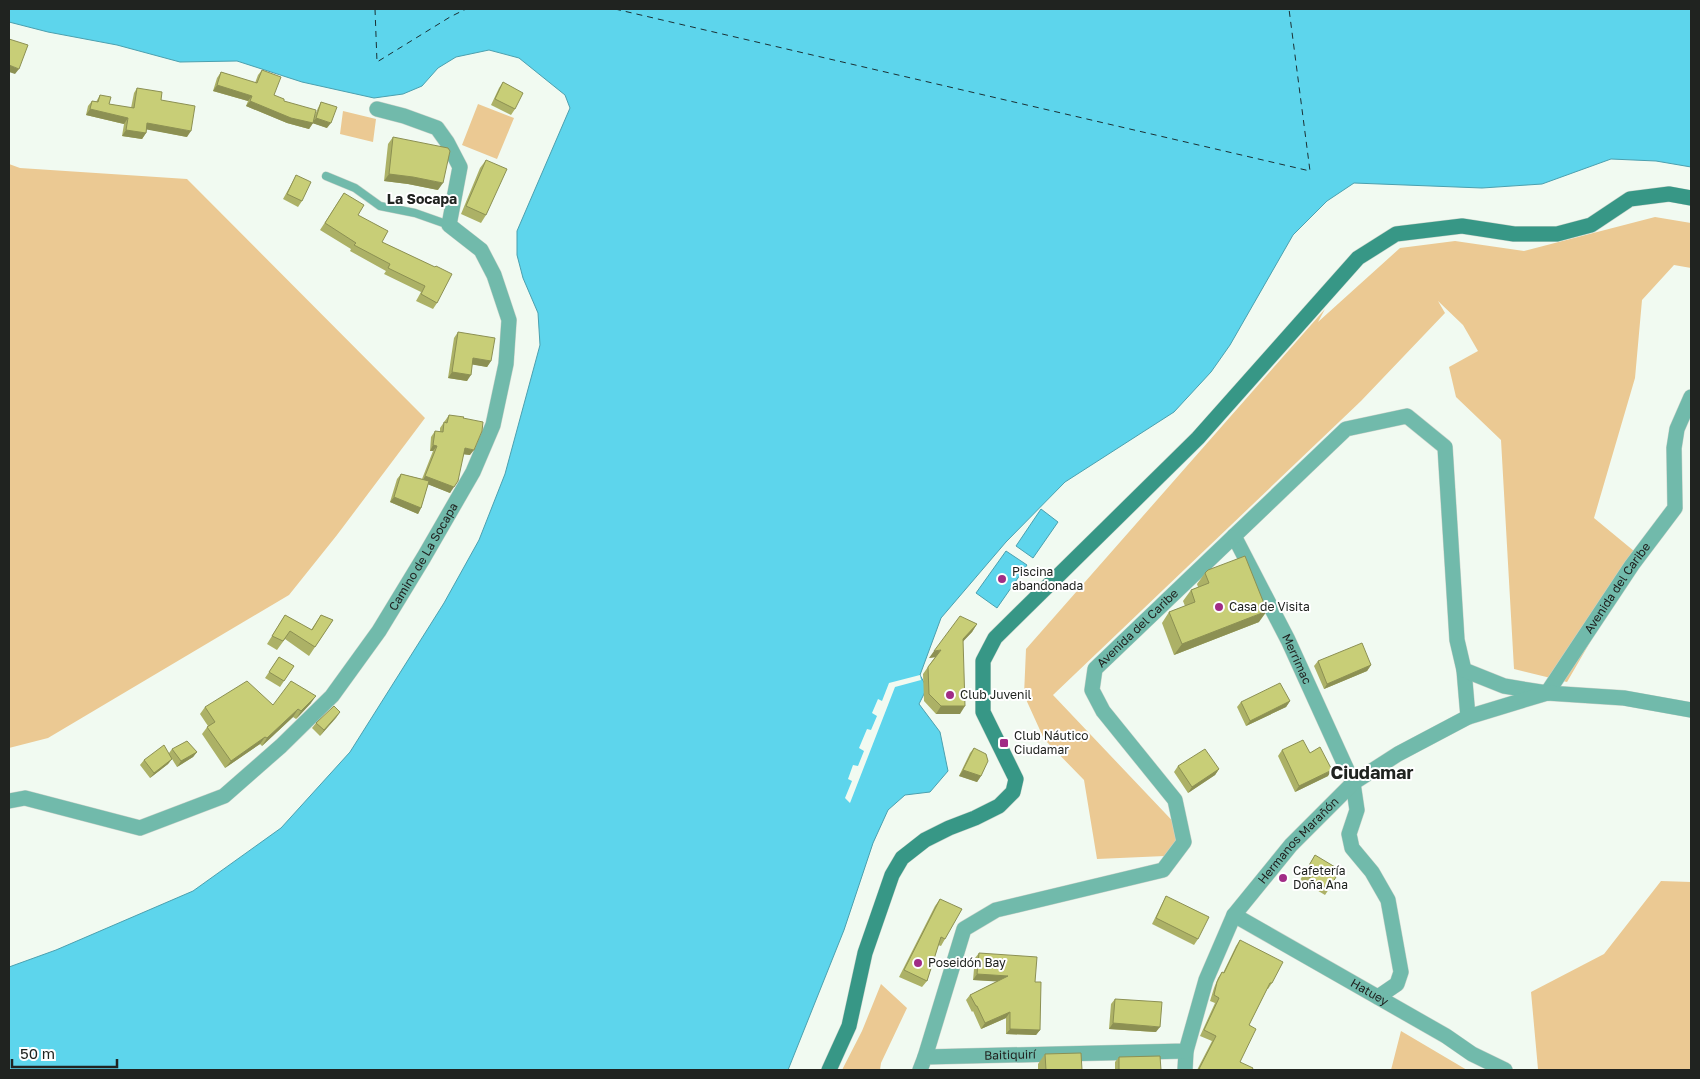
<svg xmlns="http://www.w3.org/2000/svg" width="1700" height="1079" font-family="'Golos Text',sans-serif">
  <style>
    .green { fill: #ebc993 }
    .water { fill: #5dd5ec; stroke: #4ba0af }
    .pier { fill: #f1faf1 }
    .lines { fill: none; stroke-linecap: round; stroke-linejoin: round }
    .ferry { stroke: #1b3034; stroke-width: 1; stroke-dasharray: 6 5; stroke-linecap: butt }
    .service-casing { stroke: #cbd3cb; stroke-width: 9 }
    .minor-casing { stroke: #cbd3cb; stroke-width: 16 }
    .tertiary-casing { stroke: #cbd3cb; stroke-width: 16 }
    .secondary-casing { stroke: #cbd3cb; stroke-width: 16 }
    .service { stroke: #71baab; stroke-width: 8 }
    .minor { stroke: #71baab; stroke-width: 15 }
    .tertiary { stroke: #71baab; stroke-width: 15 }
    .secondary { stroke: #379786; stroke-width: 15 }
    .wall { fill: #acb166 }
    .shaded-wall { fill: #8c9053 }
    .building { fill: #c8ce77; stroke: #8c9053 }
    .poi-dot { fill: #a12c86; stroke: #fff; stroke-width: 2 }
    .labels { text-anchor: middle; stroke-width: 4; stroke-linejoin: round; paint-order: stroke }
    .street-label { font-size: 12px; fill: #202320; stroke: #fff }
    .poi-label { font-size: 12px; fill: #202320; stroke: #fff; text-anchor: start }
    .neighbourhood-label { font-size: 14px; font-weight: bold; fill: #202320; stroke: #fff }
    .district-label { font-size: 18px; font-weight: bold; fill: #202320; stroke: #fff }
  </style>
  <rect width="100%" height="100%" fill="#f1faf1"/>
  <path class="green" d="M478 104 514 118 497 159 462 145Z
    M343 111 376 119 373 142 340 134Z
    M9 164 20 168 187 179 425 418 337 535 289 595 48 738 9 748Z
    M1655 217 1691 223V268L1674 265 1642 300 1635 378 1594 518 1640 556 1567 682 1514 669 1501 440 1456 397 1449 367 1478 351 1463 325 1438 301 1445 313 1361 401 1053 695 1183 832 1165 856 1097 859 1084 780 1044 739 1024 695 1026 649 1325 309 1318 322 1400 248 1455 241 1524 251Z
    M1661 881 1691 882V1070L1538 1069 1531 992 1604 954Z
    M881 984 907 1008 881 1063 880 1070H842L862 1031Z
    M1401 1031 1467 1070H1391Z"/>
  <path class="water" d="M9 9H1691V167L1656 161 1611 159 1542 184 1482 188 1354 183 1327 201 1293 235 1230 345 1211 372 1174 412 1065 482 1006 542 941 618 920 675 927 688 919 704 940 732 948 771 930 792 905 795 888 810 873 843 844 930 788 1070H9V967L56 950 193 891 281 828 350 752 444 603 479 540 505 474 540 345 538 313 523 278 517 255V231L570 108 565 95 519 58 489 50 456 57 438 68 422 86 403 94 374 98 302 82 237 61 180 62 117 45 48 32 9 22Z
    M1041 509 1058 522 1033 558 1016 546Z
    M1006 551 1027 565 997 608 976 593Z"/>
  <path class="pier" d="M920 675 921 680 895 687 850 803 845 798 852 781 848 779 853 765 858 766 864 751 859 748 867 729 871 730 877 716 872 713 878 699 882 701 889 683Z"/>
  <g class="lines">
    <path class="ferry" d="M375 9 377 62 450 17 466 9
      M615 9 1310 171 1289 9"/>
    <g class="service-casing">
      <path id="service" d="M326 176 355 188 380 206 415 213 449 225"/>
    </g>
    <g class="minor-casing">
      <g id="minor">
        <path id="s1" d="M1234 536 1288 640 1353 783 1357 810 1349 834 1352 848 1372 872 1388 900 1401 972 1397 984 1378 997"/>
        <path d="M1464 670 1468 717"/>
        <path id="s2" d="M9 801 25 798 140 828 224 796 281 746 332 696 379 631 424 557 473 472 493 425 506 364 509 320 494 275 481 250 449 225 460 167 447 142 437 128 404 116 377 109"/>
        <path id="s3" d="M1234 915 1446 1036 1472 1054 1505 1070"/>
        <path id="s4" d="M925 1057 964 929 996 910 1163 870 1184 842 1175 800 1103 711 1092 690 1095 669 1346 429 1407 416 1445 447 1457 640 1464 670 1504 686 1547 693 1632 565 1675 508 1674 448 1677 429 1691 397"/>
        <path d="M1185 1070 1186 1051"/>
      </g>
    </g>
    <g class="tertiary-casing">
      <g id="tertiary">
        <path id="s5" d="M920 1070 925 1057 1186 1051 1206 980 1234 915 1291 845 1353 783 1398 754 1468 717 1547 693 1624 698 1691 710"/>
      </g>
    </g>
    <g class="secondary-casing">
      <path id="secondary" d="M829 1070 849 1026 865 953 892 875 902 858 925 840 949 828 975 818 999 806 1013 792 1016 779 983 712V661L995 638 1198 438 1358 258 1396 234 1462 226 1514 234H1557L1591 225 1630 199 1669 194 1691 198"/>
    </g>
    <use href="#service" class="service"/>
    <use href="#minor" class="minor"/>
    <use href="#tertiary" class="tertiary"/>
    <use href="#secondary" class="secondary"/>
  </g>
  <path class="wall" d="M262 70 274 95 284 101 314 117 318 108 321 102 327 128 313 123 309 129 287 123 246 106 248 101 213 91 217 78 221 72 255 83 258 75Z
    M503 82 515 109 511 115 491 105 499 88Z
    M137 88 161 100 187 137 147 129 146 133 142 139 122 136 124 124 86 115 88 106 92 101 96 102 100 95 109 104 131 108 134 93Z
    M393 137 438 190 408 184 384 181 388 144Z
    M486 160V215L481 223 461 214 480 168Z
    M296 175 302 201 298 207 283 199 293 181Z
    M344 193 358 215 382 242 434 267 437 303 433 309 416 301 421 292 384 274 386 271 350 251 351 249 320 230Z
    M458 332 491 361 487 367 472 364 467 381 448 378 454 338Z
    M449 415 470 455 464 454 450 493 428 484 421 508 418 514 390 502 397 479 401 474 422 479 433 451H430L431 437 435 431 440 432V428Z
    M1205 573 1259 622 1174 655 1162 623 1169 612 1185 606 1183 601 1191 590 1198 587 1197 584Z
    M285 615 311 630 321 615 333 620 309 656 285 639 277 650 267 644Z
    M977 624 972 632 963 641 960 714H936L924 701 923 674 935 657 929 658Z
    M279 657 294 666 280 687 265 678Z
    M1318 661 1371 665 1367 671 1324 689 1314 666Z
    M1290 701 1286 707 1246 726 1237 707 1241 702Z
    M311 703 296 719 293 717 262 746 260 744 225 768 202 734 208 726 200 714 205 707Z
    M340 712 320 736 312 728 316 723Z
    M974 748 981 776 977 782 959 776 970 753Z
    M172 749 197 752 193 757 177 767 172 759 168 764 150 778 140 765 144 760 169 753Z
    M1282 750 1310 753 1328 776 1295 792 1278 756Z
    M1178 766 1219 769 1215 775 1188 793 1174 772Z
    M1315 855 1329 889 1325 895 1300 880Z
    M1166 896 1198 939 1194 945 1152 924Z
    M940 899 945 939 941 946 938 945 927 981 922 987 899 977 935 906Z
    M1240 940 1272 983 1268 989H1267L1249 1025 1240 1062 1252 1070H1197L1212 1041 1200 1036 1215 1003 1210 1001 1214 988 1218 978 1222 972 1223 973 1236 946Z
    M979 953 1035 982 1040 1030 1036 1035 1006 1034V1018L981 1029 973 1011 972 1012 966 1000 970 995 997 981 973 980 975 958Z
    M1115 999 1156 1032 1109 1029 1111 1004Z
    M1045 1054 1082 1070H1038V1064Z
    M1119 1057 1161 1070H1115V1062Z"/>
  <path class="shaded-wall" d="M9 65 19 69 15 74 9 72Z
    M217 85 252 96 248 101 213 91Z
    M250 101 313 123 309 129 287 123 246 106Z
    M90 109 128 118 124 124 86 115Z
    M316 118 331 123 327 128 312 123Z
    M147 123 191 131 187 137 144 129Z
    M126 130 146 133 142 139 122 136Z
    M389 174 413 177 443 183 438 190 408 184 384 181Z
    M473 358 491 361 487 367 469 364Z
    M452 372 471 375 467 381 448 378Z
    M433 445 437 446 433 451H430Z
    M465 448 474 450 470 455 461 454Z
    M425 476 454 487 450 493 422 482Z
    M394 497 421 508 418 514 390 502Z
    M1267 611 1259 622 1174 655 1182 644Z
    M977 624 972 632 958 647 963 639Z
    M941 650 936 657 929 658 934 651Z
    M1371 665 1367 671 1324 689 1327 684Z
    M316 696 311 703 296 719 301 711Z
    M1290 701 1286 707 1246 726 1250 721Z
    M941 706H965L960 714H936Z
    M298 709 293 717 262 746 267 738Z
    M340 712 336 718 320 736 324 730Z
    M265 737 260 744 225 768 231 761Z
    M197 752 193 757 177 767 181 761Z
    M172 759 168 764 150 778 154 773Z
    M1219 769 1215 775 1188 793 1192 787Z
    M963 770 981 776 977 782 959 776Z
    M1332 770 1328 776 1295 792 1299 786Z
    M977 974 1008 976 1004 982 973 980Z
    M1010 1012 1006 1018 981 1029 985 1023Z
    M1113 1023 1160 1027 1156 1032 1109 1029Z
    M1010 1029 1040 1030 1036 1035 1006 1034Z"/>
  <path class="building" d="M9 39 28 45 19 69 9 65Z
    M262 70 281 77 274 95 284 99V101L316 110 313 123 291 118 250 101 252 96 217 85 221 72 257 83Z
    M503 82 523 93 515 109 495 99Z
    M137 88 162 92 161 100 195 106 191 131 147 123 146 133 126 130 128 118 90 109 92 101 98 102 100 95 111 97 109 104 134 108Z
    M321 102 337 107 331 123 316 118Z
    M393 137 448 148 450 151 443 183 413 177 389 174Z
    M486 160 507 169 486 215 466 206Z
    M296 175 311 182 302 201 287 194Z
    M344 193 364 205 358 215 388 231 382 242 435 267 436 266 452 274 437 303 421 294 425 286 388 268 390 264 354 245 356 243 325 223Z
    M458 332 495 338 491 361 473 358 471 375 452 372Z
    M449 415 464 417 463 418 483 422 482 431 474 450 465 448 458 481 454 487 425 476 437 446 433 445 435 431 443 432 444 422 447 423Z
    M401 474 429 481 421 508 394 497Z
    M1245 556 1267 611 1182 644 1169 612 1195 602 1191 590 1209 583 1205 573 1208 570Z
    M285 615 312 630 321 615 333 620 315 647 290 631 283 641 272 636Z
    M960 616 977 624 963 639 965 706H941L929 694 928 667 941 650 934 651Z
    M1362 643 1371 665 1327 684 1318 661Z
    M279 657 294 666 284 681 269 672Z
    M247 681 273 705 291 681 316 696 301 711 298 709 267 738 265 737 231 761 207 727 215 722 205 707Z
    M1280 683 1290 701 1250 721 1241 702Z
    M334 706 340 712 324 730 316 723Z
    M1303 740 1310 753 1320 747 1332 770 1299 786 1282 750Z
    M187 741 197 752 181 761 172 749Z
    M164 745 172 759 154 773 144 760Z
    M974 748 986 754 988 761 981 776 963 770Z
    M1205 749 1219 769 1192 787 1178 766Z
    M1315 855 1340 870 1329 889 1304 874Z
    M1166 896 1209 917 1198 939 1156 918Z
    M940 899 962 909 945 939 941 937 927 981 904 970Z
    M1240 940 1283 962 1272 983H1270L1249 1025 1256 1029 1240 1062 1253 1068 1252 1070H1203L1199 1069 1216 1036 1204 1030 1219 998 1214 995 1217 982 1222 972 1224 973Z
    M979 953 1037 957 1035 982H1041L1040 1030 1010 1029V1012L985 1023 977 1006H976L970 995 1008 976 977 974Z
    M1115 999 1162 1002 1160 1027 1113 1023Z
    M1081 1053 1082 1070H1046L1045 1054Z
    M1160 1056 1161 1070H1119V1057Z"/>
  <g class="poi-dot">
    <circle cx="1002" cy="579" r="5"/>
    <circle cx="1219" cy="607" r="5"/>
    <circle cx="950" cy="695" r="5"/>
    <rect x="999" y="738" width="10" height="10" rx="2.5"/>
    <circle cx="1283" cy="878" r="5"/>
    <circle cx="918" cy="963" r="5"/>
  </g>
  <g class="labels">
    <g class="street-label">
      <text dy="4" stroke="none"><textPath href="#s2" startOffset="539">Camino de La Socapa</textPath></text>
      <text dy="4" stroke="none"><textPath href="#s4" startOffset="1476">Avenida del Caribe</textPath></text>
      <text dy="4" stroke="none"><textPath href="#s4" startOffset="639">Avenida del Caribe</textPath></text>
      <text dy="4" stroke="none"><textPath href="#s1" startOffset="138">Merrimac</textPath></text>
      <text dy="4" stroke="none"><textPath href="#s5" startOffset="518">Hermanos Marañón</textPath></text>
      <text dy="4" stroke="none"><textPath href="#s3" startOffset="156">Hatuey</textPath></text>
      <text dy="4" stroke="none"><textPath href="#s5" startOffset="99">Baitiquirí</textPath></text>
    </g>
    <g class="poi-label">
      <text x="1012" y="576">Piscina<tspan x="1012" dy="14">abandonada</tspan></text>
      <text x="1229" y="611">Casa de Visita</text>
      <text x="960" y="699">Club Juvenil</text>
      <text x="1014" y="740">Club Náutico<tspan x="1014" dy="14">Ciudamar</tspan></text>
      <text x="1293" y="875">Cafetería<tspan x="1293" dy="14">Doña Ana</tspan></text>
      <text x="928" y="967">Poseidón Bay</text>
    </g>
    <g class="neighbourhood-label">
      <text x="422" y="204">La Socapa</text>
    </g>
    <g class="district-label">
      <text x="1372" y="779">Ciudamar</text>
    </g>
  </g>
  <rect width="1700" height="1079" fill="none" stroke="#202320" stroke-width="20"/>
  <path d="M12 1059v8h105v-8" fill="none" stroke="#202320" stroke-width="2.5"/>
  <text x="20" y="1059" font-size="15" fill="#202320" stroke="#ffffff" stroke-width="4" paint-order="stroke">50 m</text>
</svg>
